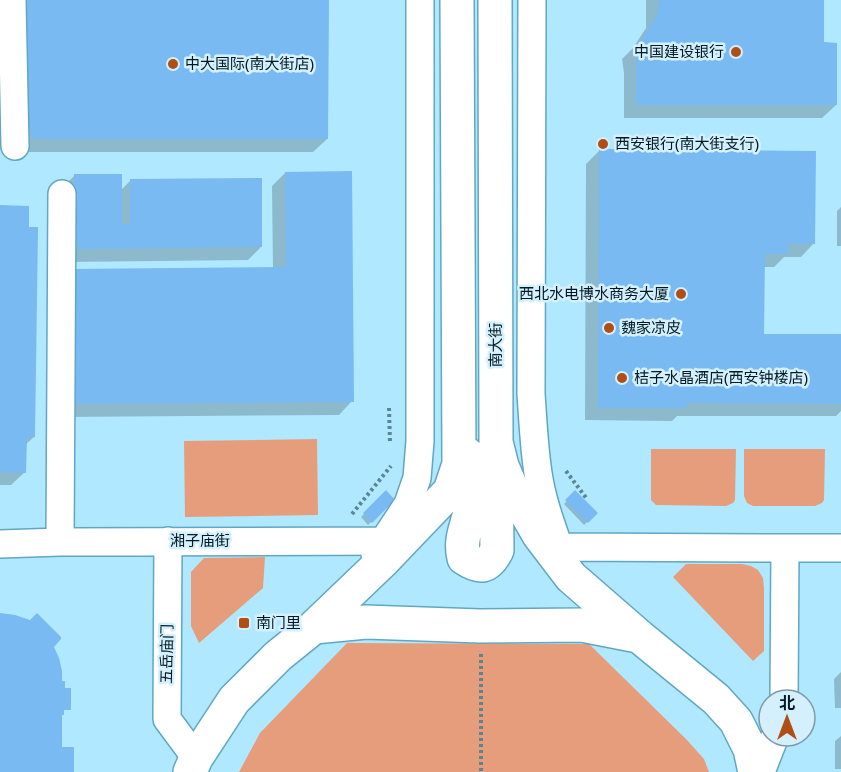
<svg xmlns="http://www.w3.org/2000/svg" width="841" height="772" font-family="'Noto Sans','Noto Sans SC',sans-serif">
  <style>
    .green { fill: #e69d7b }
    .shadow { fill: #0003 }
    .building { fill: #79baf2 }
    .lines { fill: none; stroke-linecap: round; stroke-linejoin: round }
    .minor-casing { stroke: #60a7c3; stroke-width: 30 }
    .major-casing { stroke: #60a7c3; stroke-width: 36 }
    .path { stroke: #5b8596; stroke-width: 4; stroke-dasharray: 3 3; stroke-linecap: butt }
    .minor { stroke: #fff; stroke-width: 27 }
    .major { stroke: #fff; stroke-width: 33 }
    .poi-dot { fill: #b14e16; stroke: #d4f0fc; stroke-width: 2 }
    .labels { text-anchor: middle; stroke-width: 5; stroke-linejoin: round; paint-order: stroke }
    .poi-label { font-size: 15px; fill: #001a24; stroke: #d4f0fc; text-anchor: start }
    .street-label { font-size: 15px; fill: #001a24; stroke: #d4f0fc }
  </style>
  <rect width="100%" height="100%" fill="#afe8ff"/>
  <path class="green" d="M317 439 318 515 185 517 184 441Z
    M651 449H736L735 500 733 503 726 506 656 505 651 500Z
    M744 449H825L824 500 822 503 815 506H753L747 503 744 496Z
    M265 557 263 588 199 643 191 626V572L204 558Z
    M686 564H742L751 566 758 570 763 578 764 588V651L753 661 673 577Z
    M347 643 589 644 687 740 704 759 709 772H239L260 733Z"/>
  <path class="shadow" d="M328 0 327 139 313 152H22L4 141Z
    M646 0H822V43L836 105 822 118H624V73L622 59 633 48 646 28Z
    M599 151 814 243 801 257H784L774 267H763V335L841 336V411L836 416H677L672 421 585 420 586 164Z
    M285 173 352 401 339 415 59 417 58 284 273 269 272 186Z
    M74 176 121 190 131 180 261 247 248 260 65 262 61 189Z
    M0 207 34 437 25 445V472L11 485H0Z
    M841 207V246H837V211Z
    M386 492 393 500 368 525 361 517Z
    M575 492 596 513 584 525 564 504Z
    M841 617V708H835L834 679 841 672Z
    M841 736V769H835V741Z"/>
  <path class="building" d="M18 0H329L328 139H36L17 128Z
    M659 0H824V42L837 43V105H636V59L635 44H639L658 13Z
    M599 149 816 151 815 244H789V254H765L764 334H841V404L687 403 686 408H598Z
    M352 171 354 402 72 404 71 269 286 267 285 172Z
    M74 174H122V224H130V179L262 178V247L77 249V241H74Z
    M0 205 29 206V227H38L35 437H27L26 473 0 472Z
    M386 490 395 500 372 523 363 513Z
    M575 490 598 513 588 523 565 500Z
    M0 613 15 615 30 620 37 613 61 637V639L54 647 59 658 62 671V681H65V688H71V710H64V715H62V747H74V772H0Z"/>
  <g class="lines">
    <g class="minor-casing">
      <path id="minor" d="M12 0 15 146
        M532 0 531 394C533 421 534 447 538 473 542 501 552 527 561 553
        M545 538 559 547 785 548 784 700
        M168 541 167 719 196 758
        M60 542 62 194
        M0 544 60 542 398 541
        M785 548H841
        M375 554 408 504 417 478 420 441V0
        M761 772 775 736"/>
    </g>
    <g class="major-casing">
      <path id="major" d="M495 0 496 442 502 466 511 487 539 535 571 577 640 637 716 699 736 721 750 749 755 772
        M467 454C470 471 474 489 471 507 468 525 459 539 464 558 480 569 488 568 497 550L496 462
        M314 627 366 622 480 626 582 625 638 636
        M190 772 196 758 234 700 278 656 314 627 383 561 450 491 459 464 457 0"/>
    </g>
    <path class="path" d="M389 408 390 443
      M566 471 587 499
      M352 514 391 466
      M481 654V772"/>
    <use href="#minor" class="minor"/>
    <use href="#major" class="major"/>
  </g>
  <g class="poi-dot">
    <circle cx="736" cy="52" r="6"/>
    <circle cx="173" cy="64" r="6"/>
    <circle cx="603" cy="144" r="6"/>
    <circle cx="681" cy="294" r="6"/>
    <circle cx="609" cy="328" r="6"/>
    <circle cx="622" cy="378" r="6"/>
    <rect x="238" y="617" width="12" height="12" rx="3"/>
  </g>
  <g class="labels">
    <g class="poi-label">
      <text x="724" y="57" text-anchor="end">中国建设银行</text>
      <text x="185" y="69">中大国际(南大街店)</text>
      <text x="615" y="149">西安银行(南大街支行)</text>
      <text x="669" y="299" text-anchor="end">西北水电博水商务大厦</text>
      <text x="621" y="333">魏家凉皮</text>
      <text x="634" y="383">桔子水晶酒店(西安钟楼店)</text>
      <text x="256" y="628">南门里</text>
    </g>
    <g class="street-label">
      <text transform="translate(496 345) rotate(-90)" y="5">南大街</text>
      <text x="200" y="546">湘子庙街</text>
      <text transform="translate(167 654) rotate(-89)" y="5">五岳庙门</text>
    </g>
  </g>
  <g transform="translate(787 718)"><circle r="28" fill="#d4f0fc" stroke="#7f9aa6" stroke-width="1.5"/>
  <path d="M0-4.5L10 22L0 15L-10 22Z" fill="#b14e16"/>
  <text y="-9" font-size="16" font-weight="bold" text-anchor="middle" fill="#001a24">北</text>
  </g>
</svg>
